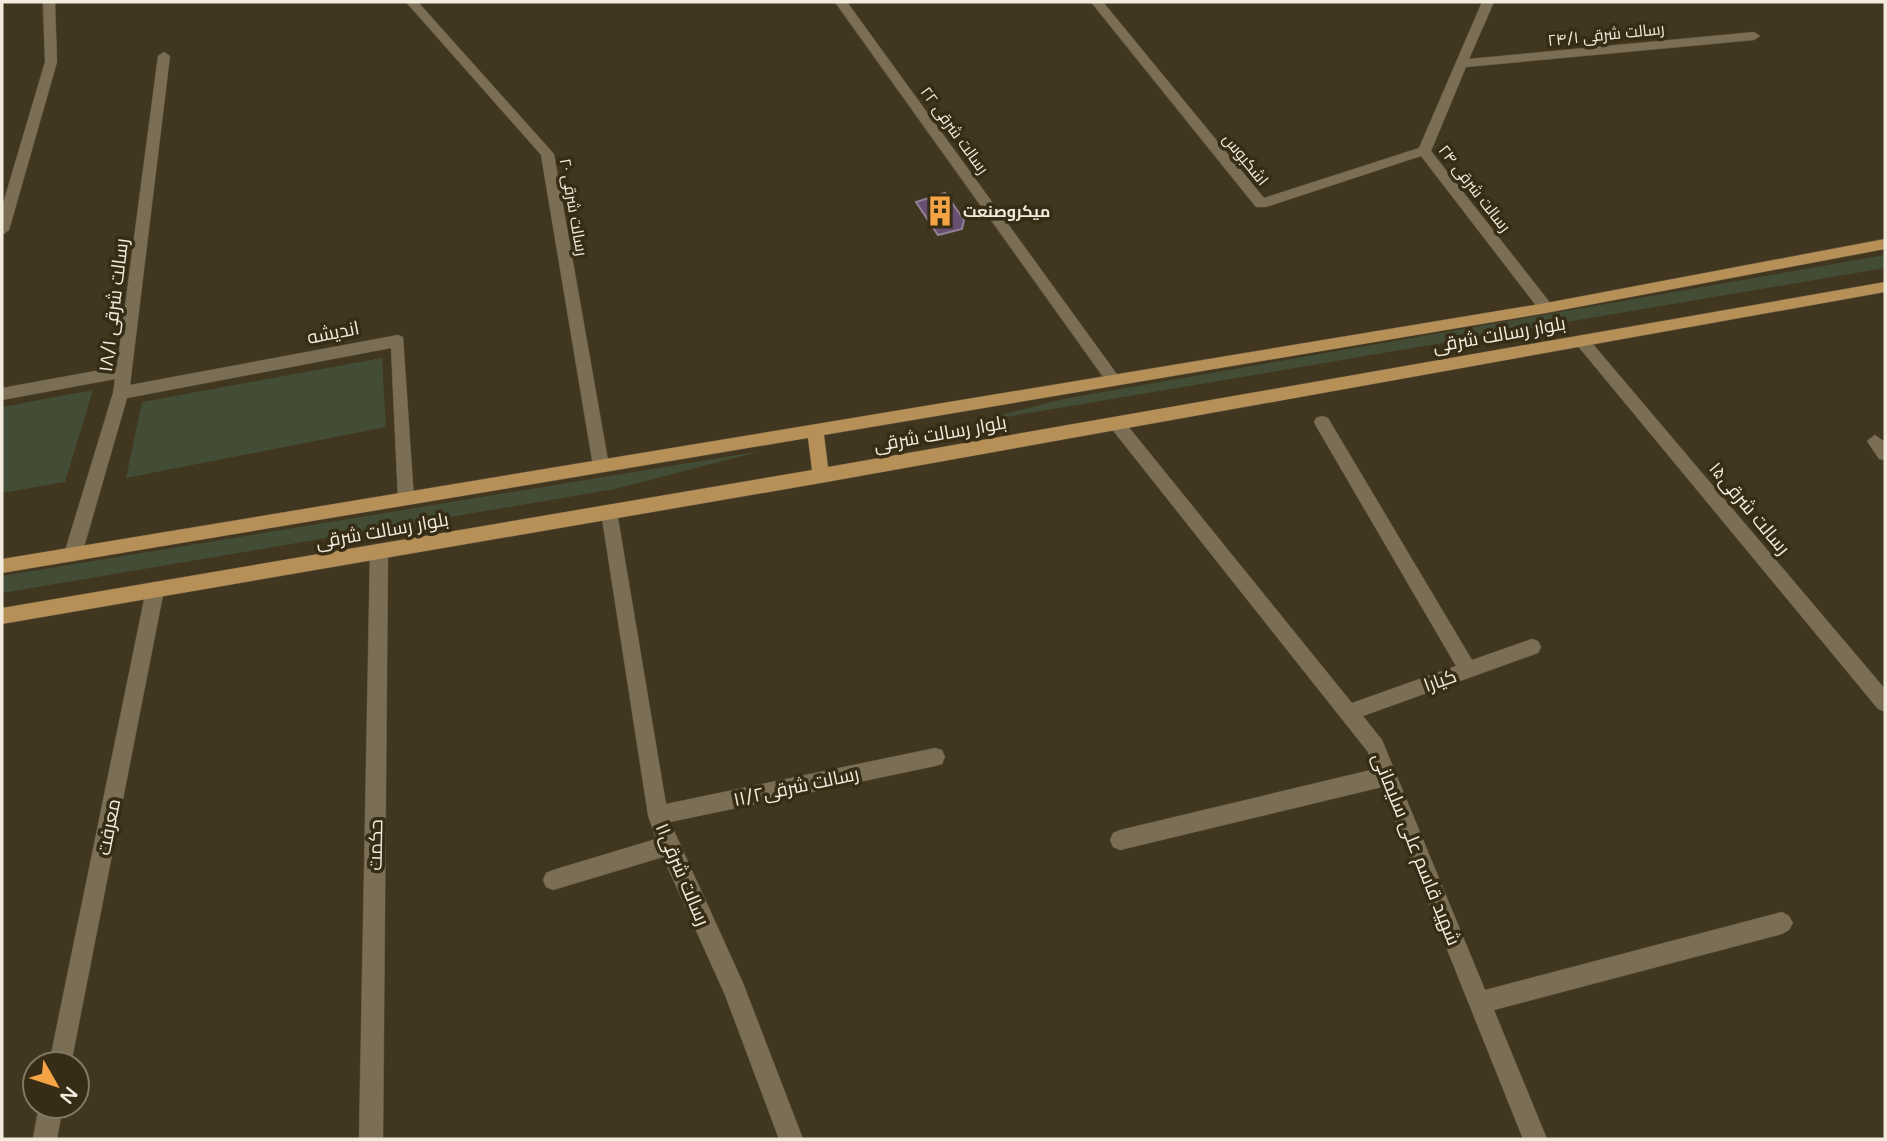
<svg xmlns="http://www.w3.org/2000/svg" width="1887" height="1141" font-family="'Varela Round',Cairo,sans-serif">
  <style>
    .green { fill: #434d36 }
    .building { fill: #664f71; stroke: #908098; stroke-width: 2 }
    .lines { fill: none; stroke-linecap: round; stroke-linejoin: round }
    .street-casing { stroke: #5d533f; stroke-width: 1 }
    .primary-casing { stroke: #5d533f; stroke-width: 1 }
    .street { fill: #7a6e55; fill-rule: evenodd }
    .primary { fill: #b79058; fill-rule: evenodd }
    .labels { text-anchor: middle; stroke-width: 7; stroke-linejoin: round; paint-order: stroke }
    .far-street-label { font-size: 16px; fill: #f2ebde; stroke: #372c15 }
    .far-poi-label { font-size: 16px; font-weight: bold; fill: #f2ebde; stroke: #372c15; text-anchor: start }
    .street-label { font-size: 19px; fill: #f2ebde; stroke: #372c15 }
  </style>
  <rect width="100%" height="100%" fill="#41361f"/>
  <path class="green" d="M1885 255V268L965 424 1063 399Z
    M382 358 386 427 126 478 142 402Z
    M93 390 65 482 2 493V407Z
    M761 451 615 489 2 593V576Z"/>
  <path class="building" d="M945 193 964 220 962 229 938 235 916 202Z"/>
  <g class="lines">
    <g class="street-casing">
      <path id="street" d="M43 2H55L57 62 9 230 2 235V207L45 62Z
        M406 2H418L554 154 609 466 607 471H595L593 466 541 155Z
        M835 2H847L1119 377 1122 381 1119 385H1109Z
        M1091 2H1103L1264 198 1419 148 1482 2H1494L1469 59 1754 32 1760 36 1754 40 1466 67 1431 151 1551 304 1553 308 1551 312H1541L1421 156 1266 207H1256Z
        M164 52 170 56 130 385 398 335 403 337 414 499 412 504H400L398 499 391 348 127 398 82 554 79 559 73 561 67 559 64 554 113 393 115 379 2 400V388L117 367 158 56Z
        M1582 335 1587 337 1885 689V712L1878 709 1577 345 1574 341 1577 337Z
        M1322 416 1328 418 1472 660 1532 639 1538 641 1541 647 1538 653 1363 716 1382 740 1485 990 1782 912 1789 916 1793 923 1789 930 1782 934 1494 1010 1547 1139H1523L1382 787 1120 850 1113 847 1110 840 1113 833 1120 830 1375 769 1368 752 1111 428 1109 424 1111 420H1123L1352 703 1456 666 1316 426 1314 422 1316 418Z
        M1875 435 1885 442V460L1879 459 1867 441Z
        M609 505 615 507 617 512 666 804 935 748 942 750 945 757 942 764 935 766 670 822 743 983 803 1139H779L725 995 663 857 553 890 546 887 543 880 546 873 553 870 656 839 648 815 601 512 603 507Z
        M379 544 385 546 388 551 383 1139H359L370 551 373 546Z
        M155 582 161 585 164 590 71 1064H49L146 590 149 585Z
        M39 1106H63L57 1139H33Z"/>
    </g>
    <g class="primary-casing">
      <path id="primary" d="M1885 239V249L1546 313 824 435 828 467 1885 282V292L821 483 2 624V608L812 470 808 438 2 573V559L1546 303Z"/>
    </g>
    <use href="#street" class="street"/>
    <use href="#primary" class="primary"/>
  </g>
  <defs>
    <g id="building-bare" transform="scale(2.415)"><path d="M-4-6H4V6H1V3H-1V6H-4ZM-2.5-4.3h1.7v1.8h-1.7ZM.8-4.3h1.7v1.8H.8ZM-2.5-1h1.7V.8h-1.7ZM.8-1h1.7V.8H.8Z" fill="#f4a345" stroke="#372c15" stroke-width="2.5" paint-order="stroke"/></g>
  </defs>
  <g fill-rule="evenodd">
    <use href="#building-bare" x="940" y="211"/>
  </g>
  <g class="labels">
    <g class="far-street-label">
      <text transform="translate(1606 34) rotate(-6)" y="6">رسالت شرقی ۲۴/۱</text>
      <text transform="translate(955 130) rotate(54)" y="6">رسالت شرقی ۲۲</text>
      <text transform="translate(1246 159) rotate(51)" y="6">اشکبوس</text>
      <text transform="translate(1475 188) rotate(52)" y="6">رسالت شرقی ۲۴</text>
      <text transform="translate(574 207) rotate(80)" y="6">رسالت شرقی ۲۰</text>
    </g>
    <g class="far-poi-label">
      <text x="963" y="217">میکروصنعت</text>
    </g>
    <g class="street-label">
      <text transform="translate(113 305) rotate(-83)" y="7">رسالت شرقی ۱۸/۱</text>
      <text transform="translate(333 332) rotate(-11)" y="7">اندیشه</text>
      <text transform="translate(1499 334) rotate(-10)" y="7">بلوار رسالت شرقی</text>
      <text transform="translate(940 433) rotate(-10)" y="7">بلوار رسالت شرقی</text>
      <text transform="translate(1750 508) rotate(50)" y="7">رسالت شرقی۱۵</text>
      <text transform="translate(382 530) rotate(-10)" y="7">بلوار رسالت شرقی</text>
      <text transform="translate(1440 680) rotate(-20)" y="7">کیارا</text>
      <text transform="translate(796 786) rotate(-12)" y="7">رسالت شرقی۱۱/۲</text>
      <text transform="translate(108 827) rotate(-79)" y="7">معرفت</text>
      <text transform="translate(375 845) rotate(-89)" y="7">حکمت</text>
      <text transform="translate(1417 849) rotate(68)" y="7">شهید قاسم علی سلیمانی</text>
      <text transform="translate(683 874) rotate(67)" y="7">رسالت شرقی۱۱</text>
    </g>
  </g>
  <rect width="1887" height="1141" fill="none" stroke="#f2ebde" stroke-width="7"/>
  <g transform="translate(56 1085) rotate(129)"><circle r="33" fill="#372c15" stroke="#827865" stroke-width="2"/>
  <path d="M0-5L12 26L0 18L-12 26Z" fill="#f4a345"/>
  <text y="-10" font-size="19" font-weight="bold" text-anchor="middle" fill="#f2ebde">N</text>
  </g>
</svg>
